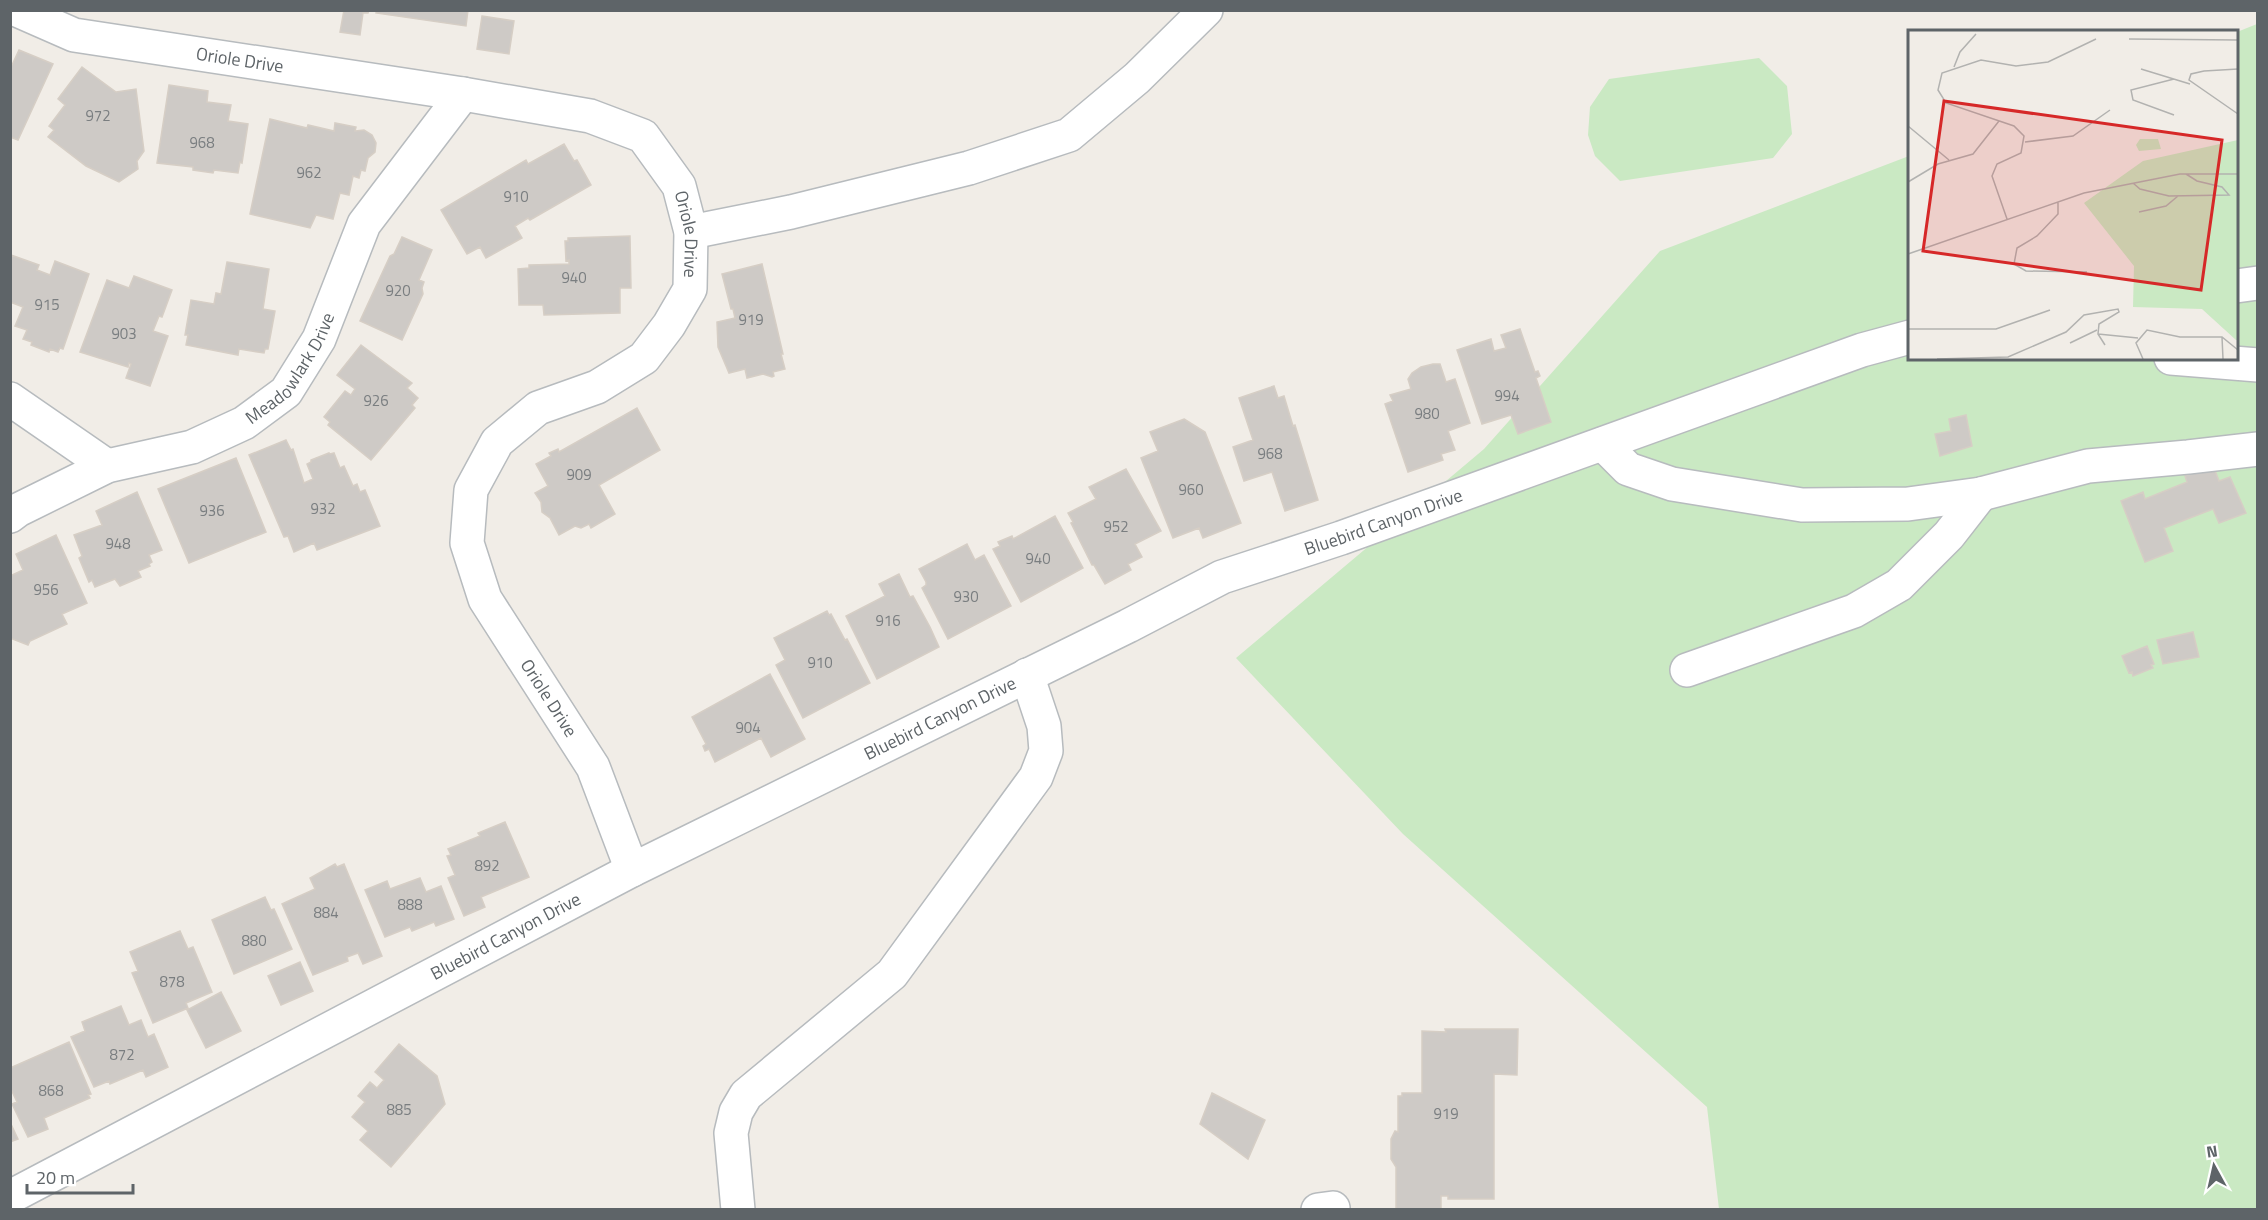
<svg xmlns="http://www.w3.org/2000/svg" width="2268" height="1220" viewBox="0 0 2268 1220" font-family="'Titillium Web',sans-serif">
<style>
.green{fill:#cae9c3}
.building{fill:#cecac6;stroke:#d6cec5;stroke-width:1.5}
.lines{fill:none;stroke-linecap:round;stroke-linejoin:round}
.minor-casing{stroke:#b7bbbe;stroke-width:36}
.minor{stroke:#fff;stroke-width:33}
.labels{text-anchor:middle;stroke-width:4.5;stroke-linejoin:round;paint-order:stroke}
.number-label{font-size:15px;fill:#7a7e80}
.street-label{font-size:18px;fill:#5e6468;stroke:#fff}
.inset-road{fill:none;stroke:#b2b2b0;stroke-width:1.5}
.view{fill:#d62828;fill-opacity:0.15;stroke:#d62828;stroke-width:3}
.inset-edge{fill:none;stroke:#5e6468;stroke-width:3}
</style>
<rect width="100%" height="100%" fill="#f1ede7"/>
<path class="green" d="M2257,24V1209H1719L1707,1107L1403,834L1236,658L1484,449L1660,251L1909,156L1910,358H2236L2237,32Z
M1759,58L1787,86L1792,134L1773,158L1620,181L1595,156L1588,135L1590,107L1609,79Z"/>
<path class="building" d="M344,10H369L368,13H363L360,35L340,32Z
M377,10H468L466,26L376,13Z
M482,16L514,21L509,54L477,49Z
M19,50L53,64L18,140L10,137V64L12,65Z
M82,67L116,92L136,89L144,151L137,161L138,169L119,182L86,166L48,137L54,130L49,126L65,105L58,99Z
M169,85L208,91L207,102L231,105L228,121L248,124L242,163L240,162L238,173L214,170L213,173L193,170V167L157,163Z
M270,119L307,128L308,125L334,131L335,123L356,127L355,131L364,130L372,135L376,143L375,152L368,158L365,171L361,170L359,178L353,176L349,195L340,193L333,219L316,215L310,228L250,214Z
M564,144L574,161L577,160L591,185L530,220L528,218L515,226L522,238L486,258L480,247L467,254L441,210L526,160L528,164Z
M630,236L631,288H620V313L544,315L543,305H519L518,269L529,268V265L569,264V260L566,261L565,241H568V238Z
M402,237L432,250L419,280L424,282L422,288L423,294L402,340L360,321L390,256L394,254Z
M11,255L39,265L37,270L50,275L55,261L89,274L63,349L60,348L58,352L50,349L49,352L31,345L32,342L23,339L27,330L15,326L23,307L10,302Z
M227,262L269,269L263,309L275,311L268,349H265L264,353L239,349L238,355L186,345L188,335H185L191,300L214,304L216,293L221,294Z
M762,264L783,354H781L785,369L773,372L774,376L772,377L763,374L747,378L745,369L729,373L718,347L717,322L735,318L733,309H731L722,274Z
M134,276L172,290L162,317L159,316L153,331L168,336L150,386L126,378L131,364L129,363L128,367L80,352L107,280L129,288Z
M1520,329L1535,372L1538,371L1540,376L1536,378L1551,422L1518,434L1511,415L1482,424L1457,350L1491,339L1494,351L1506,348L1501,335Z
M361,345L412,383L407,388L418,398L412,405L415,408L371,460L328,425L330,422L324,417L345,391L351,395L355,389L337,375Z
M1433,364H1440L1446,382L1455,379L1470,423L1448,431L1455,450L1441,454L1443,460L1408,472L1385,404L1393,401L1390,395L1411,389L1408,379L1412,373L1421,367Z
M1274,386L1278,398L1284,396L1293,426L1295,425L1318,500L1285,511L1272,472L1244,481L1233,447L1253,440L1239,398Z
M637,408L660,450L599,485L615,514L591,528L589,524L581,528L575,526L559,535L550,518L542,512L541,502L535,493L548,486L536,464L551,456L549,453L558,449L559,452Z
M1966,415L1972,446L1940,456L1935,434L1951,431L1949,419Z
M1184,419L1205,432L1241,523L1203,538L1199,528L1173,538L1141,458L1158,451L1150,432Z
M286,440L291,450L293,449L304,483L313,479L307,464L311,462V460L329,453L330,454L334,453L340,468L344,466L353,486L357,484L360,492L365,490L380,526L317,550L314,543L294,552L288,536L284,537L249,455Z
M236,458L266,532L189,563L158,489Z
M2213,465L2219,481L2230,477L2246,513L2219,523L2213,509L2164,528L2173,551L2145,562L2121,501L2143,492L2145,499L2187,482L2185,476Z
M1126,469L1161,531L1135,544L1142,557L1128,564L1131,570L1105,584L1094,565H1092L1071,523L1073,522L1068,513L1096,499L1089,487Z
M137,492L162,550L149,555L152,562L149,564L150,566L138,571L141,577L120,586L115,579L95,587L92,580L89,582L79,558L82,556L74,535L102,525L96,511Z
M1055,516L1083,568L1021,602L993,549L1000,546L998,542L1012,536L1013,539Z
M56,535L87,603L62,614L67,624L30,641L28,645L10,638V576L23,570L16,554Z
M967,544L975,560L984,555L1011,606L948,639L922,588L926,585V582L919,569Z
M899,574L910,597L913,596L930,627L939,647L877,679L846,616L885,596L879,584Z
M827,611L829,615L831,614L845,640L847,639L870,683L803,718L776,665L785,660L774,638Z
M2193,632L2199,657L2163,664L2157,640Z
M2147,646L2154,664L2151,665L2153,668L2133,676L2132,672L2129,673L2122,656Z
M770,674L805,739L771,757L761,738L715,762L709,749L705,751L703,746L706,744L692,717Z
M505,822L529,877L481,897L485,907L464,916L448,878L455,875L447,856L451,855L448,849L480,836L478,833Z
M335,864L337,867L344,864L382,956L363,964L358,953L347,957L348,961L313,975L282,904L315,889L310,878Z
M420,878L426,892L441,886L454,919L436,926L434,922L412,931L410,927L385,937L365,890L387,881L390,889Z
M265,897L271,910L274,909L292,949L234,974L212,920Z
M180,931L188,949L193,947L212,992L186,1003L188,1008L153,1023L132,973L138,971L130,952Z
M300,962L313,991L281,1005L268,976Z
M221,992L241,1031L206,1048L187,1010Z
M121,1006L129,1025L141,1020L148,1037L154,1034L168,1067L146,1077L143,1070L110,1084L109,1081L94,1087L71,1037L85,1031L82,1022Z
M1445,1029H1518L1517,1075L1494,1074V1199H1448V1196H1441V1210H1396V1167L1391,1159V1139L1395,1131L1398,1132V1096H1402V1093H1422V1031L1446,1032Z
M69,1042L91,1094L88,1095L90,1098L44,1118L48,1129L28,1137L12,1104L17,1102L10,1087V1068Z
M399,1044L437,1076L445,1104L391,1167L360,1140L368,1131L352,1117L365,1102L358,1096L370,1082L377,1088L384,1080L375,1072Z
M1212,1093L1265,1120L1248,1159L1200,1124Z
M10,1122L18,1139L10,1142Z"/>
<g class="lines">
<defs>
<g id="minor">
<path id="s1" d="M17,10L74,35L463,94L590,116L643,136L679,186L691,232L690,289L669,325L644,358L597,387L538,408L497,442L471,490L467,543L485,599L593,767L632,870"/>
<path d="M691,232L791,212L969,168L1069,135L1137,78L1206,10"/>
<path d="M2236,286L2258,283"/>
<path d="M2171,358L2258,365"/>
<path d="M10,399L107,466"/>
<path d="M1603,444L1628,469L1672,484L1802,505L1908,504L1981,494L2088,466L2188,457L2258,449"/>
<path id="s2" d="M10,516L18,510L107,466L192,447L244,423L286,392L319,339L364,224L463,94"/>
<path d="M1687,670L1854,611L1899,585L1949,535L1981,494"/>
<path id="s3" d="M10,1197L632,870L1128,626L1222,577L1341,538L1862,350L1910,337"/>
<path d="M738,1210L731,1133L736,1112L746,1095L892,974L1036,777L1046,751L1044,726L1027,675"/>
<path d="M1318,1210L1333,1208"/>
</g>
</defs>
<use href="#minor" class="minor-casing"/>
<use href="#minor" class="minor"/>
</g>
<g class="labels">
<g class="number-label">
<text x="98" y="121">972</text>
<text x="202" y="148">968</text>
<text x="309" y="178">962</text>
<text x="516" y="202">910</text>
<text x="574" y="283">940</text>
<text x="398" y="296">920</text>
<text x="47" y="310">915</text>
<text x="751" y="325">919</text>
<text x="124" y="339">903</text>
<text x="1507" y="401">994</text>
<text x="376" y="406">926</text>
<text x="1427" y="419">980</text>
<text x="1270" y="459">968</text>
<text x="579" y="480">909</text>
<text x="1191" y="495">960</text>
<text x="323" y="514">932</text>
<text x="212" y="516">936</text>
<text x="1116" y="532">952</text>
<text x="118" y="549">948</text>
<text x="1038" y="564">940</text>
<text x="46" y="595">956</text>
<text x="966" y="602">930</text>
<text x="888" y="626">916</text>
<text x="820" y="668">910</text>
<text x="748" y="733">904</text>
<text x="487" y="871">892</text>
<text x="410" y="910">888</text>
<text x="326" y="918">884</text>
<text x="254" y="946">880</text>
<text x="172" y="987">878</text>
<text x="122" y="1060">872</text>
<text x="51" y="1096">868</text>
<text x="399" y="1115">885</text>
<text x="1446" y="1119">919</text>
</g>
<g class="street-label">
<text dy="6" stroke="none"><textPath href="#s1" startOffset="230">Oriole Drive</textPath></text>
<text dy="6" stroke="none"><textPath href="#s1" startOffset="752">Oriole Drive</textPath></text>
<text dy="6" stroke="none"><textPath href="#s2" startOffset="327">Meadowlark Drive</textPath></text>
<text dy="6" stroke="none"><textPath href="#s3" startOffset="1532">Bluebird Canyon Drive</textPath></text>
<text dy="6" stroke="none"><textPath href="#s1" startOffset="1346">Oriole Drive</textPath></text>
<text dy="6" stroke="none"><textPath href="#s3" startOffset="1046">Bluebird Canyon Drive</textPath></text>
<text dy="6" stroke="none"><textPath href="#s3" startOffset="560">Bluebird Canyon Drive</textPath></text>
</g>
</g>
<g transform="translate(1908 30)">
<rect width="330" height="330" fill="#f1ede7"/>
<path d="M232,109H250L253,119L231,121L228,115ZM330,110V310H328L294,279L225,277L226,236L176,173L235,131Z" fill="#cae9c3"/>
<path class="inset-road" d="M221,9L330,10M46,37L52,22L68,4M233,39L282,54M330,39L296,41L283,44L281,50L330,84M266,85L225,70L223,60L266,49M0,96L41,130M117,112L165,106L202,80M0,152L30,134L65,124L91,91M225,153L232,159L261,166L321,165L314,157L289,151L278,144M150,172V184L129,206L109,218L106,234L118,241L179,242M231,182L258,176L270,166M99,189L84,146L89,134L113,123L116,106L106,96L38,73L30,60L34,43L73,30L108,36L140,32L188,9M0,224L176,163L272,144H330M0,299H88L142,280M190,304L230,308M314,307L315,329M162,313L189,300M29,329L100,327L158,302L176,285L210,279L211,282L191,294L190,304L197,315M235,329L228,313L239,300L272,307H314L330,320"/>
<path class="view" d="M36,71L314,110L293,260L15,221Z"/>
<rect width="330" height="330" class="inset-edge"/>
</g>
<rect width="2268" height="1220" fill="none" stroke="#5e6468" stroke-width="24"/>
<g transform="translate(2214 1166) rotate(352)" stroke="#ffffff" stroke-width="4.5" paint-order="stroke">
<path d="M0-4.5L10 22L0 15L-10 22Z" fill="#5e6468"/>
<text y="-9" font-size="16" font-weight="bold" text-anchor="middle" fill="#5e6468">N</text>
</g>
<path d="M27 1184v9h106v-9" fill="none" stroke="#5e6468" stroke-width="3"/>
<text x="36" y="1184" font-size="18" fill="#5e6468" stroke="#ffffff" stroke-width="4.5" paint-order="stroke">20 m</text>
</svg>
